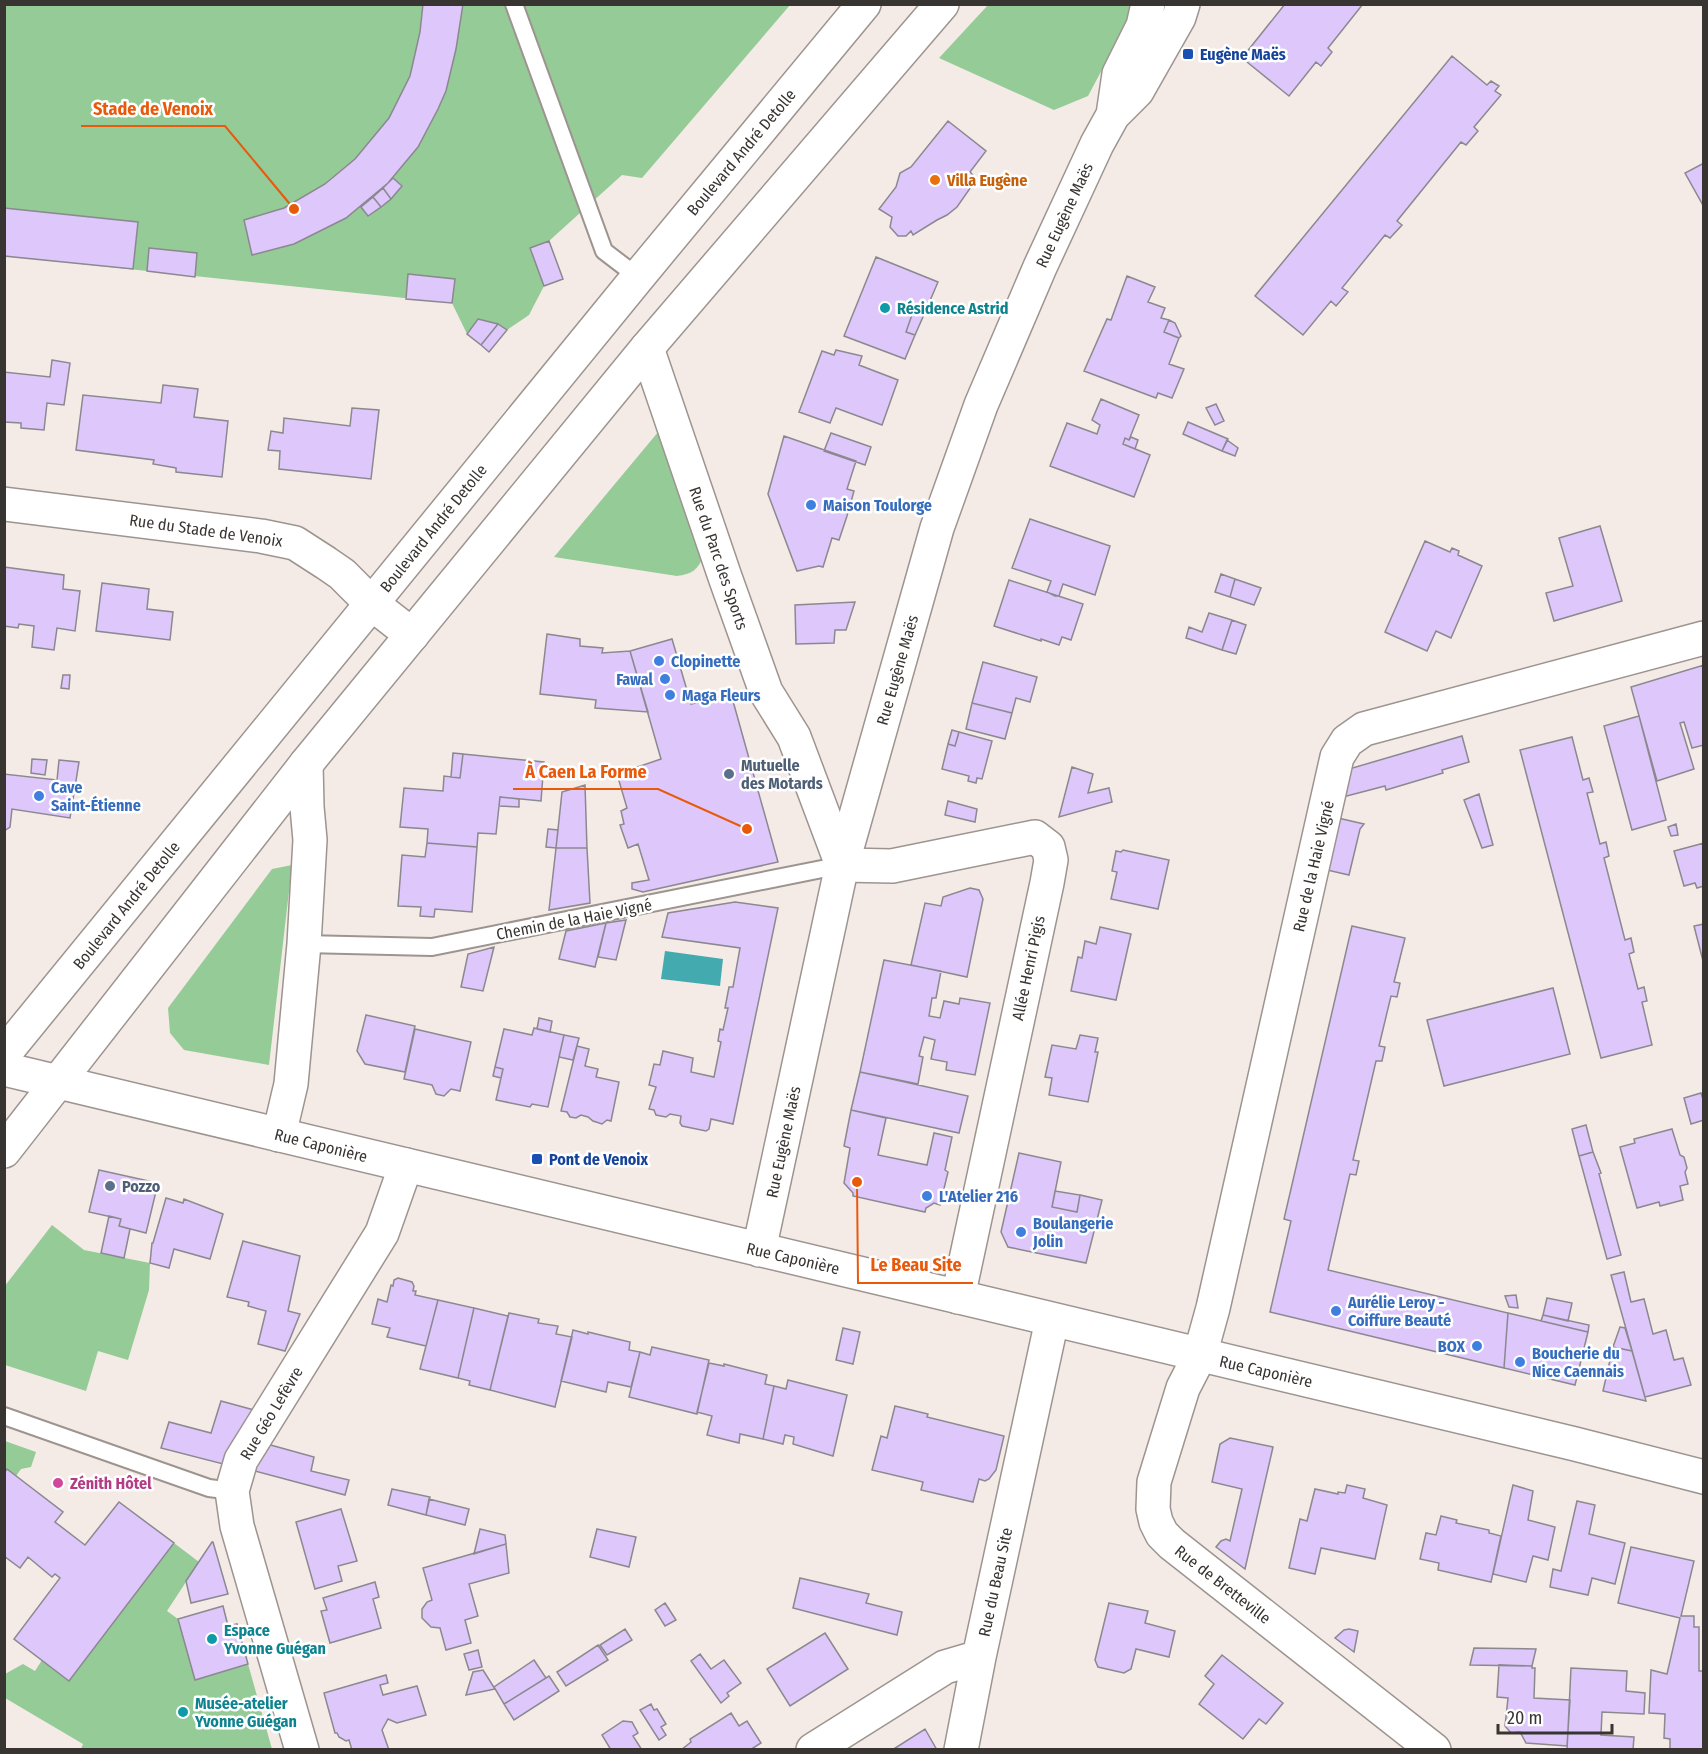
<svg xmlns="http://www.w3.org/2000/svg" width="1708" height="1754" viewBox="0 0 1708 1754" font-family="'Fira Sans Condensed',sans-serif">
<style>
.green{fill:#95cb96}
.water{fill:#43aab0}
.building{fill:#ddc7fb;stroke:#8b8890;stroke-width:1.5}
.lines{fill:none;stroke-linecap:round;stroke-linejoin:round}
.lane-casing{stroke:#9d9490;stroke-width:20}
.street-casing{stroke:#9d9490;stroke-width:36}
.secondary-casing{stroke:#9d9490;stroke-width:36}
.lane{stroke:#fff;stroke-width:16}
.street{stroke:#fff;stroke-width:33}
.secondary{stroke:#fff;stroke-width:33}
.transit-dot{fill:#1a4fb4;stroke:#fff;stroke-width:2}
.food-dot{fill:#e8710a;stroke:#fff;stroke-width:2}
.culture-dot{fill:#0f9aa8;stroke:#fff;stroke-width:2}
.shop-dot{fill:#3f7fe0;stroke:#fff;stroke-width:2}
.service-dot{fill:#5c6f8a;stroke:#fff;stroke-width:2}
.hotel-dot{fill:#d1479c;stroke:#fff;stroke-width:2}
.labels{text-anchor:middle;stroke-width:5;stroke-linejoin:round;paint-order:stroke}
.transit-label{font-size:16px;font-weight:bold;fill:#164399;stroke:#fff;text-anchor:start}
.street-label{font-size:16px;fill:#383432;stroke:#fff}
.food-label{font-size:16px;font-weight:bold;fill:#c56008;stroke:#fff;text-anchor:start}
.culture-label{font-size:16px;font-weight:bold;fill:#0d838f;stroke:#fff;text-anchor:start}
.shop-label{font-size:16px;font-weight:bold;fill:#366cbe;stroke:#fff;text-anchor:start}
.service-label{font-size:16px;font-weight:bold;fill:#4e5e75;stroke:#fff;text-anchor:start}
.hotel-label{font-size:16px;font-weight:bold;fill:#b23c85;stroke:#fff;text-anchor:start}
.leader{fill:none;stroke:#e8590c;stroke-width:2}
.callout-dot{fill:#e8590c;stroke:#fff;stroke-width:2}
.callout-label{font-size:18px;text-anchor:middle;font-weight:bold;fill:#e8590c;stroke:#fff;stroke-width:5;stroke-linejoin:round;paint-order:stroke}
</style>
<rect width="100%" height="100%" fill="#f5ebe6"/>
<path class="green" d="M4,5H790L642,178L622,175L549,241L563,279L544,286L529,315L507,330L489,352L467,334L452,303L5,256Z
M988,5H1132L1127,23L1088,96L1054,110L939,58Z
M659,431L704,555C698,570 692,574 677,576L554,557Z
M292,865L269,1065L184,1050L170,1033L168,1008L272,869Z
M52,1225L84,1250L150,1263L149,1290L128,1360L98,1351L86,1391L5,1365L4,1287Z
M5,1441L36,1452L31,1467L21,1469L16,1476L5,1473Z
M174,1543L199,1562L167,1611L178,1619L195,1679L248,1664L272,1749H81L83,1744L5,1698V1674L23,1664L35,1671L42,1660L69,1681Z"/>
<path class="water" d="M665,951L723,959L720,986L661,979Z"/>
<path class="building" d="M423,4H463L456,49L446,91L438,109L418,147L388,183L346,218L294,244L252,255L244,220L284,208L325,184L355,159L389,118L410,76L420,32Z
M1285,4H1363L1328,48L1332,52L1321,66L1316,62L1289,96L1242,58Z
M1452,56L1487,85L1491,81L1499,86L1495,91L1501,95L1474,127L1478,131L1466,145L1461,142L1397,221L1402,225L1390,238L1385,235L1342,288L1348,292L1336,306L1331,301L1303,335L1255,296Z
M948,121L986,151L970,172L973,175L971,187L957,207L947,215L937,220L913,235L911,231L906,236H898L890,227L892,217L879,209L896,187L900,173L911,167Z
M1704,163V207L1685,173Z
M393,178L402,186L391,199L383,188Z
M383,188L391,199L381,207L373,197Z
M373,197L381,207L368,216L361,207Z
M4,208L138,222L133,269L4,256Z
M549,241L563,279L544,286L530,248Z
M149,248L197,253L195,277L147,271Z
M876,257L938,282L926,310L915,306L906,332L915,335L905,359L844,336Z
M408,274L455,279L452,303L406,299Z
M1127,276L1155,287L1148,302L1165,308L1161,318L1169,320L1164,332L1179,338L1169,364L1184,369L1172,398L1158,393L1156,398L1084,371L1107,319L1111,320Z
M915,306L926,310L915,335L906,332Z
M478,319L498,324L481,345L467,334Z
M1169,320L1175,323L1181,336L1179,338L1164,332Z
M498,324L507,330L489,352L481,345Z
M836,350L862,356L859,365L898,380L882,425L836,408L830,423L799,412L822,351L834,355Z
M52,360L70,363L64,405L47,403L44,430L21,428V423L4,422V372L50,377Z
M163,385L198,389L194,417L228,421L222,477L176,472V468L153,464L154,460L76,450L83,395L161,403Z
M1101,399L1139,415L1129,440L1125,438L1123,444L1150,455L1134,497L1050,466L1067,423L1097,434L1100,425L1092,420Z
M1216,404L1224,421L1215,425L1206,408Z
M352,408L379,410L371,479L279,469L280,451L268,450L271,431L283,433L284,418L350,426Z
M1188,422L1228,439L1222,451L1183,434Z
M831,433L871,447L865,465L824,451Z
M784,436L856,461L847,489L854,491L847,516L839,540L832,538L823,567L819,566L797,571L768,494Z
M1131,437L1138,440L1135,449L1123,444L1125,438L1129,440Z
M1227,440L1238,448L1235,456L1222,451Z
M1030,519L1110,546L1095,595L1063,584L1059,596H1055L1047,592L1051,581L1012,568Z
M1600,526L1622,601L1554,621L1546,593L1573,586L1559,538Z
M1425,541L1450,552L1452,548L1459,551L1458,555L1482,566L1451,638L1436,631L1427,651L1385,632Z
M4,567L64,575L63,589L80,591L75,631L57,628L54,650L32,647L34,626L19,624L18,628L4,626Z
M1221,574L1235,579L1230,597L1215,592Z
M1235,579L1261,588L1254,605L1230,597Z
M1009,580L1083,604L1071,640L1062,637L1059,645L1041,639V641L994,626Z
M102,583L149,589L147,609L173,612L170,640L96,631Z
M855,602L846,630H835L834,643L796,644L795,605Z
M1209,613L1232,620L1222,650L1186,638L1189,627L1202,632Z
M1232,620L1246,625L1236,654L1222,650Z
M547,634L580,639V646L603,648L602,653L630,651L648,712L595,708L596,700L540,694Z
M672,639L691,704L731,694L778,862L643,892L632,889V883L649,880L638,844L628,848L620,825L624,824L621,811L627,808L617,774L661,759L630,651Z
M983,662L1037,677L1030,702L1016,698L1012,713L972,703Z
M1704,665V745L1692,748L1684,722L1680,723L1694,769L1657,781L1631,687Z
M63,675H70L69,689L61,688Z
M972,703L1012,713L1005,739L966,729Z
M1639,716L1666,820L1632,830L1604,726Z
M952,730L959,732L955,746L948,744Z
M959,732L992,741L982,779L977,778L976,783L968,781L969,776L942,769L948,744L955,746Z
M1462,736L1469,762L1442,770L1443,773L1386,790L1385,786L1343,797L1349,769Z
M1572,737L1583,780L1589,778L1593,792L1587,793L1600,844L1606,842L1609,856L1604,858L1625,940L1631,938L1634,952L1629,954L1638,989L1644,987L1647,1001L1642,1002L1652,1045L1601,1058L1520,750Z
M453,753L463,754L460,778L451,777Z
M463,754L544,762L541,801L500,797L496,834L478,833L477,847L427,843L428,829L400,827L404,788L443,791L444,776L460,778Z
M32,759L47,760L45,775L31,773Z
M59,760L79,762L70,818L12,809L10,827L4,831V774L57,780Z
M1072,767L1093,774L1088,793L1109,788L1112,802L1059,817Z
M585,785L587,848H556L562,792Z
M1479,794L1493,845L1482,848L1464,800Z
M500,797L519,799V807L499,806Z
M948,801L977,809L975,822L945,815Z
M1338,818L1364,824L1360,829L1349,875L1327,870Z
M1676,824L1678,835L1671,836L1668,827Z
M548,829L558,830L556,848L546,847Z
M427,843L477,847L472,912L435,909L434,917L420,916L421,907L398,906L402,855L425,857Z
M1704,843V886L1697,888L1695,883L1684,886L1674,851Z
M556,848H587L590,903L549,910Z
M1123,850L1169,860L1158,909L1111,899L1117,872L1112,871L1116,851L1121,852Z
M970,888L979,890L983,899L967,977L911,965L925,903L941,906L943,897Z
M735,902L778,908L733,1124L711,1119L709,1129L706,1131L682,1126L680,1123L681,1116L670,1114L666,1117L656,1115L654,1110L649,1109L656,1087L649,1085L654,1064L660,1065L663,1051L693,1058L691,1072L714,1077L721,1042L718,1041L720,1029L723,1030L728,1008H725L729,987H733L740,948L662,937L668,913Z
M626,920L616,960L598,957L606,923Z
M606,923L595,967L559,959L566,931Z
M1704,924V961H1703L1694,926Z
M1352,926L1405,938L1394,982L1400,983L1397,997L1391,996L1379,1046L1385,1047L1382,1061H1376L1353,1160L1359,1161L1356,1175L1350,1174L1328,1270L1508,1313L1504,1368L1270,1312L1291,1221L1284,1219Z
M1100,927L1131,934L1116,1000L1071,991L1078,957L1082,958L1085,941L1096,944Z
M494,947L483,991L461,987L468,954Z
M884,960L941,971L936,998H932L929,1016L940,1018L944,1001L959,1004L960,998L990,1003L975,1075L946,1070L947,1062L931,1059L935,1040L924,1037L919,1056L923,1057L918,1084L860,1072Z
M1553,988L1570,1054L1444,1086L1427,1020Z
M366,1015L415,1026L405,1072L365,1064L357,1051Z
M539,1018L552,1021L550,1032L537,1029Z
M534,1028L564,1035L548,1107L532,1104L530,1107L496,1100L503,1069L495,1067L504,1029L532,1035Z
M415,1029L471,1042L460,1091L451,1089L444,1096L436,1094L432,1085L404,1079Z
M564,1035L579,1038L573,1060L559,1057Z
M1080,1035L1098,1038L1095,1052H1098L1088,1102L1049,1095L1052,1078L1045,1077L1052,1045L1076,1049Z
M577,1046L589,1049L585,1066L598,1069L596,1077L619,1082L611,1121L607,1120L602,1124L593,1121L588,1117L581,1115L576,1118L570,1117L567,1112L561,1111Z
M495,1067L503,1069L501,1078L493,1076Z
M860,1072L968,1096L959,1133L851,1110Z
M1701,1093L1704,1102V1120L1691,1124L1684,1098Z
M851,1110L886,1118L878,1155L927,1165L934,1133L952,1137L945,1170L948,1172L940,1205L934,1203L926,1208L925,1212L853,1196V1193L844,1183L850,1148L844,1146Z
M1586,1125L1593,1152L1579,1156L1572,1129Z
M1672,1129L1680,1155L1684,1157L1687,1168L1685,1172L1688,1184L1680,1186L1683,1200L1660,1206L1659,1202L1637,1208L1620,1147L1635,1143L1634,1139Z
M1593,1152L1601,1173L1599,1174L1621,1255L1607,1259L1579,1156Z
M1019,1153L1061,1162L1052,1207L1077,1212L1080,1195L1102,1200L1086,1263L1008,1247L1001,1232Z
M99,1170L158,1183L146,1233L119,1226L121,1219L89,1212Z
M1055,1191L1080,1195L1077,1212L1052,1207Z
M166,1198L183,1203L184,1199L223,1214L210,1259L174,1249L169,1268L150,1263L152,1243H153Z
M109,1216L121,1219L119,1226L130,1229L124,1258L101,1253Z
M243,1241L300,1256L288,1311L300,1314L285,1351L258,1344L266,1311L248,1306L249,1302L227,1297Z
M1624,1272L1631,1302L1644,1299L1653,1334L1666,1330L1674,1360L1683,1358L1691,1385L1645,1397L1611,1275Z
M398,1278L412,1282L414,1286L413,1291H416L415,1295L438,1300L426,1346L387,1337L390,1328L372,1324L378,1299L387,1302L391,1285L393,1286L394,1280Z
M1516,1295L1518,1308L1509,1307L1505,1296Z
M1547,1298L1572,1303L1568,1321L1543,1315Z
M438,1300L474,1308L458,1378L420,1369Z
M474,1308L508,1316L490,1390L469,1385L470,1381L458,1378Z
M509,1313L539,1319L538,1323L558,1326L556,1334L572,1337L555,1407L490,1390Z
M1508,1313L1588,1332L1575,1385L1504,1368Z
M1543,1315L1589,1325L1588,1332L1541,1321Z
M1620,1327L1625,1328L1632,1351L1613,1347Z
M843,1328L860,1332L853,1364L836,1360Z
M573,1330L588,1334V1332L630,1342L629,1350L640,1352L631,1387L608,1382L606,1392L561,1381Z
M652,1347L709,1360L697,1414L629,1397L640,1352L650,1355Z
M1613,1347L1632,1351L1646,1401L1603,1391Z
M709,1363L724,1366V1364L767,1375L765,1384L774,1386L763,1439L740,1434L739,1443L707,1435L712,1416L697,1412Z
M788,1380L847,1395L833,1456L793,1444L794,1437L785,1435L783,1444L763,1439L774,1386L786,1389Z
M221,1401L254,1410L223,1464L161,1448L169,1422L211,1433Z
M895,1406L928,1414L927,1417L1004,1436L996,1470L989,1479L985,1481L979,1479L973,1502L921,1490L923,1482L872,1470L881,1436L887,1438Z
M1230,1438L1273,1447L1245,1569L1216,1547L1221,1541L1226,1539L1230,1541L1242,1489L1212,1482L1220,1444Z
M267,1444L314,1457L311,1471L349,1480L345,1495L251,1470Z
M7,1469L63,1512L55,1522L85,1545L119,1502L174,1543L69,1681L14,1639L60,1578L55,1574L52,1577L28,1557L20,1568L4,1556V1473Z
M1347,1485L1365,1489L1363,1498L1387,1505L1375,1559L1321,1548L1315,1574L1289,1568L1300,1519L1307,1521L1315,1489L1338,1494V1492L1345,1493Z
M1513,1485L1533,1491L1528,1520L1555,1527L1548,1560L1533,1556L1526,1582L1493,1574Z
M392,1489L430,1497L426,1515L388,1505Z
M429,1499L469,1509L465,1525L426,1515Z
M1577,1501L1595,1505L1589,1534L1625,1543L1615,1584L1592,1578L1588,1595L1550,1587L1553,1569L1561,1571Z
M341,1509L357,1561L338,1566L342,1581L315,1589L296,1522Z
M1441,1516L1457,1520L1456,1523L1489,1530V1533L1501,1536L1491,1582L1438,1570L1439,1563L1420,1559L1426,1533L1436,1535Z
M480,1529L505,1535L506,1544L474,1554Z
M597,1529L636,1537L629,1567L590,1557Z
M212,1542H213L228,1594L191,1603L186,1581Z
M506,1544L509,1573L469,1584L478,1616L465,1620L471,1643L446,1650L440,1628L431,1627L422,1618V1609L427,1602L432,1600L423,1568Z
M1631,1547L1694,1561L1681,1616H1694V1627H1699V1671H1704V1750H1670V1739L1664,1738L1665,1714L1649,1713L1651,1670L1667,1674L1680,1618L1618,1603Z
M800,1578L869,1594L866,1603L902,1612L897,1635L793,1608Z
M375,1582L379,1597L373,1599L381,1628L330,1643L321,1611L327,1610L323,1598Z
M665,1603L676,1620L665,1626L655,1610Z
M1109,1603L1148,1611L1145,1623L1175,1631L1169,1657L1136,1649L1131,1669L1124,1673L1098,1667L1095,1660Z
M223,1606L228,1626L237,1624L248,1664L195,1680L178,1619Z
M625,1629L632,1640L607,1655L600,1645Z
M1349,1629L1358,1631L1354,1652L1335,1638L1344,1630Z
M825,1633L848,1669L790,1706L767,1669Z
M598,1645L608,1660L566,1686L557,1672Z
M1474,1648L1536,1649L1532,1666L1470,1665Z
M478,1650L482,1667L469,1670L464,1654Z
M700,1654L711,1669L724,1660L741,1683L727,1693L729,1696L721,1703L691,1661Z
M1222,1655L1283,1703L1266,1724L1259,1719L1243,1739L1199,1704L1214,1684L1205,1676Z
M534,1660L546,1678L504,1704L494,1687Z
M1499,1665L1532,1666V1668H1535L1534,1698L1570,1700L1567,1746L1526,1743L1520,1732L1511,1733L1505,1726L1508,1698L1497,1697Z
M1571,1668L1627,1671L1626,1691L1645,1693L1644,1714L1602,1712L1601,1735L1634,1737L1633,1750H1567Z
M483,1670L495,1689L466,1695L473,1672Z
M386,1675L388,1683L380,1685L383,1695L417,1686L426,1715L397,1723L388,1719L382,1730L389,1750H352L349,1740L346,1741L339,1737L337,1733H335L324,1693Z
M549,1676L559,1691L514,1720L504,1704Z
M651,1704L654,1710L657,1709L666,1724L661,1727L666,1735L659,1740L640,1710Z
M731,1713L739,1726L747,1721L761,1743L750,1750H681L691,1742L690,1739Z
M623,1721L632,1722L638,1733L633,1736L642,1750H611L602,1735Z
M925,1729L937,1750H892Z"/>
<g class="lines">
<defs>
<path id="lane" d="M514,4L604,251L638,277
M304,944L432,947L842,865
M4,1416L209,1488L232,1491"/>
<path id="street" d="M647,348L725,577L766,692L794,737L842,865L892,866L1035,837L1048,847L1051,860L1047,883L958,1297
M4,504L261,536L295,543L326,563L342,574L371,603L412,635
M279,1135L291,1084L304,944L310,840L307,807L306,764
M302,1750L237,1526L232,1491L241,1460L382,1233L406,1165
M813,1750L945,1667L979,1657
M961,1750L979,1657L1052,1320"/>
<path id="secondary" d="M1113,115L1119,74L1143,26L1148,4
M4,1054L638,277L864,4
M4,1069L1575,1444L1704,1477
M4,1151L306,764L647,348L942,4
M759,1250L842,865L937,528L981,405L1040,267L1097,144L1113,115L1137,91L1179,17L1183,4
M1434,1750L1172,1544L1162,1534L1156,1522L1153,1509L1154,1482L1183,1388L1200,1355L1213,1308L1337,757L1347,741L1364,729L1704,638"/>
</defs>
<use href="#lane" class="lane-casing"/>
<use href="#street" class="street-casing"/>
<use href="#secondary" class="secondary-casing"/>
<use href="#lane" class="lane"/>
<use href="#street" class="street"/>
<use href="#secondary" class="secondary"/>
</g>
<g class="transit-dot">
<rect x="1182" y="48" width="12" height="12" rx="3"/>
<rect x="531" y="1153" width="12" height="12" rx="3"/>
</g>
<circle class="food-dot" cx="935" cy="180" r="6"/>
<g class="culture-dot">
<circle cx="885" cy="308" r="6"/>
<circle cx="212" cy="1639" r="6"/>
<circle cx="183" cy="1712" r="6"/>
</g>
<g class="shop-dot">
<circle cx="811" cy="505" r="6"/>
<circle cx="659" cy="661" r="6"/>
<circle cx="665" cy="679" r="6"/>
<circle cx="670" cy="695" r="6"/>
<circle cx="39" cy="796" r="6"/>
<circle cx="927" cy="1196" r="6"/>
<circle cx="1021" cy="1232" r="6"/>
<circle cx="1336" cy="1311" r="6"/>
<circle cx="1477" cy="1346" r="6"/>
<circle cx="1520" cy="1362" r="6"/>
</g>
<g class="service-dot">
<circle cx="729" cy="774" r="6"/>
<circle cx="110" cy="1186" r="6"/>
</g>
<circle class="hotel-dot" cx="58" cy="1483" r="6"/>
<g class="labels">
<g class="transit-label">
<text x="1200" y="60">Eugène Maës</text>
<text x="549" y="1165">Pont de Venoix</text>
</g>
<g class="street-label">
<text transform="translate(741 152) rotate(-50)" y="6">Boulevard André Detolle</text>
<text transform="translate(1064 215) rotate(-65)" y="6">Rue Eugène Maës</text>
<text transform="translate(433 528) rotate(-51)" y="6">Boulevard André Detolle</text>
<text transform="translate(206 530) rotate(8)" y="6">Rue du Stade de Venoix</text>
<text transform="translate(719 558) rotate(71)" y="6">Rue du Parc des Sports</text>
<text transform="translate(897 670) rotate(-74)" y="6">Rue Eugène Maës</text>
<text transform="translate(1313 866) rotate(-77)" y="6">Rue de la Haie Vigné</text>
<text transform="translate(126 905) rotate(-51)" y="6">Boulevard André Detolle</text>
<text transform="translate(574 919) rotate(-11)" y="6">Chemin de la Haie Vigné</text>
<text transform="translate(1028 968) rotate(-78)" y="6">Allée Henri Pigis</text>
<text transform="translate(783 1142) rotate(-78)" y="6">Rue Eugène Maës</text>
<text transform="translate(321 1145) rotate(14)" y="6">Rue Caponière</text>
<text transform="translate(793 1258) rotate(13)" y="6">Rue Caponière</text>
<text transform="translate(1266 1371) rotate(13)" y="6">Rue Caponière</text>
<text transform="translate(271 1413) rotate(-59)" y="6">Rue Géo Lefèvre</text>
<text transform="translate(995 1582) rotate(-78)" y="6">Rue du Beau Site</text>
<text transform="translate(1223 1584) rotate(38)" y="6">Rue de Bretteville</text>
</g>
<g class="food-label">
<text x="947" y="186">Villa Eugène</text>
</g>
<g class="culture-label">
<text x="897" y="314">Résidence Astrid</text>
<text x="224" y="1636">Espace<tspan x="224" dy="18">Yvonne Guégan</tspan></text>
<text x="195" y="1709">Musée-atelier<tspan x="195" dy="18">Yvonne Guégan</tspan></text>
</g>
<g class="shop-label">
<text x="823" y="511">Maison Toulorge</text>
<text x="671" y="667">Clopinette</text>
<text x="653" y="685" text-anchor="end">Fawal</text>
<text x="682" y="701">Maga Fleurs</text>
<text x="51" y="793">Cave<tspan x="51" dy="18">Saint-Étienne</tspan></text>
<text x="939" y="1202">L'Atelier 216</text>
<text x="1033" y="1229">Boulangerie<tspan x="1033" dy="18">Jolin</tspan></text>
<text x="1348" y="1308">Aurélie Leroy -<tspan x="1348" dy="18">Coiffure Beauté</tspan></text>
<text x="1465" y="1352" text-anchor="end">BOX</text>
<text x="1532" y="1359">Boucherie du<tspan x="1532" dy="18">Nice Caennais</tspan></text>
</g>
<g class="service-label">
<text x="741" y="771">Mutuelle<tspan x="741" dy="18">des Motards</tspan></text>
<text x="122" y="1192">Pozzo</text>
</g>
<g class="hotel-label">
<text x="70" y="1489">Zénith Hôtel</text>
</g>
</g>
<path class="leader" d="M294 209L225 126H81M747 829L658 789H513M857 1182L858 1283H973"/>
<g class="callout-dot">
<circle cx="294" cy="209" r="6"/>
<circle cx="747" cy="829" r="6"/>
<circle cx="857" cy="1182" r="6"/>
</g>
<g class="callout-label">
<text x="153" y="115">Stade de Venoix</text>
<text x="586" y="778">À Caen La Forme</text>
<text x="916" y="1271">Le Beau Site</text>
</g>
<rect width="1708" height="1754" fill="none" stroke="#383432" stroke-width="12"/>
<path d="M1498 1724v9h114v-9" fill="none" stroke="#383432" stroke-width="3"/>
<text x="1507" y="1724" font-size="18" fill="#383432" stroke="#ffffff" stroke-width="4.5" paint-order="stroke">20 m</text>
</svg>
